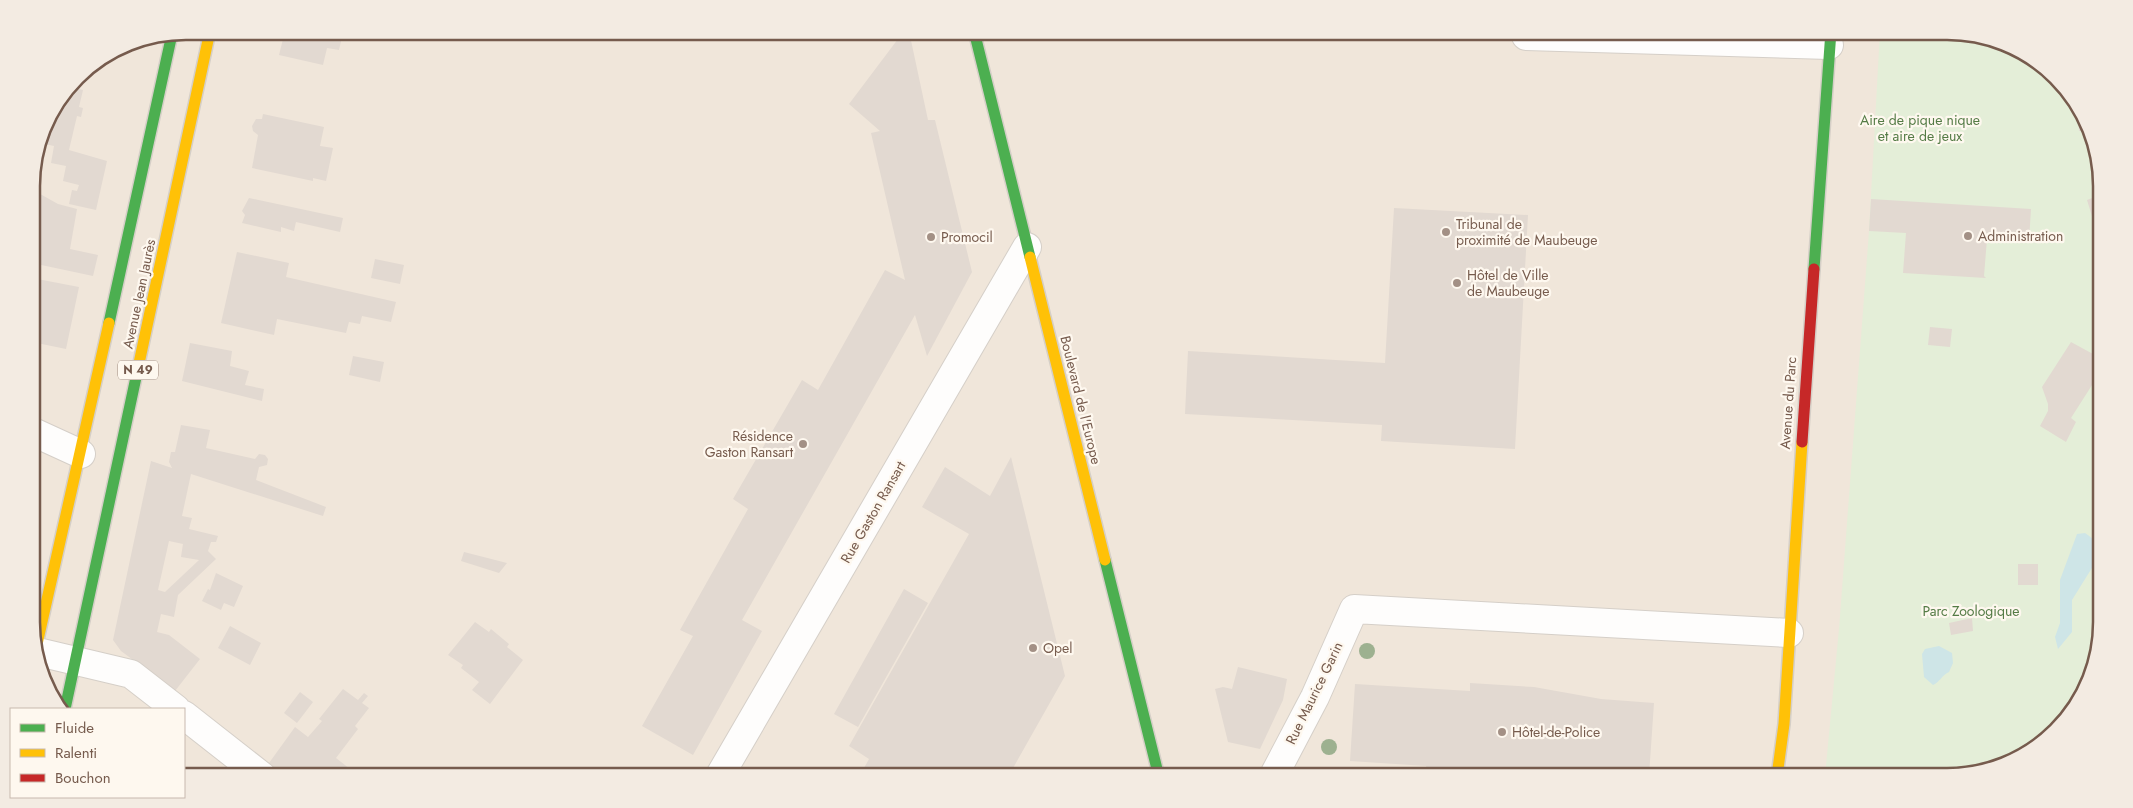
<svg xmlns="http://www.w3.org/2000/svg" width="2133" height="808" viewBox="0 0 2133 808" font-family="Jost,sans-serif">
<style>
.residential{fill:#f0e6da}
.green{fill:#e4eed8}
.water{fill:#cee5e7}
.building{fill:#e2d9d1;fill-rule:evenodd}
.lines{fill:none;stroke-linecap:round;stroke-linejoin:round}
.street-casing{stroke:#d5cfc8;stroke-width:30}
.fast-casing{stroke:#d5cfc7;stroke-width:14}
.slow-casing{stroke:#d5cfc7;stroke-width:14}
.jam-casing{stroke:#d5cfc7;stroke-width:14}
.street{stroke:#fefdfc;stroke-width:28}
.fast{stroke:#4caf50;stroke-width:11}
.slow{stroke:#ffc107;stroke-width:11}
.jam{stroke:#c62828;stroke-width:11}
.tree{fill:#9db190}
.poi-dot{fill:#a39085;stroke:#fef8ef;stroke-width:2}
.labels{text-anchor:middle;stroke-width:4.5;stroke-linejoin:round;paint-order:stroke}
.shield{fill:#fef8ef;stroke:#9f8a7e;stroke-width:1}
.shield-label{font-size:12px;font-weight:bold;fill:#765b4d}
.park-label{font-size:14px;fill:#547b45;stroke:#fef8ef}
.poi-label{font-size:14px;fill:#765b4d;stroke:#fef8ef;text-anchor:start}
.street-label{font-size:14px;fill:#765b4d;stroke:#fef8ef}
.rim{fill:none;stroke:#765b4d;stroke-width:2.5}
</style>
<rect width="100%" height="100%" fill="#f7f3ec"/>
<path class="residential" d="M186,31H1947L1997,39L2064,84L2086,118L2100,165L2102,622L2094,672L2070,716L2041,745L1997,768L1957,776H184V709H62L34,652L32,175L47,117L84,70L127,43Z"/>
<path class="green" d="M1880,31H1947L1997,39L2064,84L2086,118L2100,165L2102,622C2099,638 2098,656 2094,671C2091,680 2084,689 2080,698C2028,795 1917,776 1825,776L1839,629L1869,231Z"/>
<path class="water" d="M2085,533C2094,539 2099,544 2100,555L2072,600V632L2058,649L2055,637L2060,623V580L2077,534Z
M1939,646L1952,653L1953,663L1949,672C1941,676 1940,682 1933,685L1924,677L1922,654L1925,649Z"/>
<path class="building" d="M285,31H334L343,33L339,50L327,48L323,65L279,55Z
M904,31H909L928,120H935L972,272L927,356L915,315L742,620L762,631L693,755L642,726L693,636L680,630L748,509L733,499L802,380L818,390L885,270L905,280L871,133L880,131L849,104Z
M70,87L83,90L79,107L83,108L81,117L77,116L69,150L107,161L96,210L69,204L72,190L77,191L79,185L63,181L66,166L51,163L54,146L40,143L47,117Z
M2077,105L2086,118L2090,130L2079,131Z
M263,114L324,127L320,146L333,148L326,181L313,178V181L252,168L258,135L253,131L252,126L256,119H262Z
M33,190L58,204L77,209L70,249L98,255L93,276L32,263Z
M2100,195L2101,242H2100L2087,200Z
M249,198L343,218L340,232L296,222L294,231L281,227V232L242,223L245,215L242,211Z
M1871,199L2031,209L2029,241L1987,239L1984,276L1986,278L1903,273L1906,233L1869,231Z
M1394,208L1528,215L1515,449L1381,441L1382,425L1185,414L1188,351L1385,363Z
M237,252L289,263L286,277L396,302L391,322L362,316L360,324L349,322L346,333L277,319L274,335L221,323Z
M375,259L404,265L400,284L371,278Z
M32,278L79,287L66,349L32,342Z
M1930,327L1952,329L1950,347L1928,345Z
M2071,342L2093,354L2101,360V371L2071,418L2076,422L2066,442L2040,426L2048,411V404L2042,387Z
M190,343L232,351L230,366L249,371L245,385L264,389L262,401L182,381Z
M353,356L384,362L380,382L349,375Z
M2101,414V462L2092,428Z
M181,425L210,430L206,448L255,459L259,454L265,455L268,459L267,465L259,467L256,480L326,507L323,516L191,474L182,516L192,518L189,529L218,536L216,542H211L208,551L216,559L178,595L174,617L161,614L157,632L169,635L200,659L175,691L121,651L113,640L151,461L172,468L169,462L171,452H175ZM169,541L183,544L181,557L199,560L165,592L158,590Z
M1011,457L1065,676L1008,777H859L869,759L849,746L969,534L922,507L945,467L990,496Z
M33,458L38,460L34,481H33Z
M33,482L38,483L34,502H33Z
M2101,504V534L2092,525Z
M464,552L507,563L499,573L461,561Z
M2018,564H2038V585H2018Z
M216,573L243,586L234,607L224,603L221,610L202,601L208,589L210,590Z
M904,589L928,603L858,727L834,714Z
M1972,618L1973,631L1951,635L1949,623Z
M475,622L489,632L491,629L509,644L507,647L523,660L490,704L472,690L479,682L461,668L463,665L448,655Z
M230,626L261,643L250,665L218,648Z
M1238,667L1287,679L1283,700L1260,749L1228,742L1215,689L1223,687L1232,689Z
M1470,683L1534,687L1601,699L1654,703L1649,776L1429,777L1426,766L1350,761L1355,684L1470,691Z
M343,689L358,700L364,693L368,696L362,703L369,708L355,726L358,729L336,758L350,769L344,777H287L269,763L295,727L308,737L322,721L319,719Z
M300,692L313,702L297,723L284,713Z"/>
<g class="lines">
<defs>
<path id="street" d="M1526,36L1829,45
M33,432L81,454
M34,651L131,674L176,709
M184,715L263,777
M719,777L1027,247
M1273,777L1315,697L1354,609L1789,633"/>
<path id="fast" d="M974,31L1030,257
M1814,269L1831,31
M109,323L172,34
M1105,560L1159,777
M65,709L138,368"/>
<path id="slow" d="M1030,257L1105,560
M138,368L210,31
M35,653L109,323
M1777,776L1784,724L1802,442"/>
<path id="jam" d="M1802,442L1814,269"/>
</defs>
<use href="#street" class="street-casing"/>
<use href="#fast" class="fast-casing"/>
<use href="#slow" class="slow-casing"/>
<use href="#jam" class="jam-casing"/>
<use href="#street" class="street"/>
<use href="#fast" class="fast"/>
<use href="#slow" class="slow"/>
<use href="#jam" class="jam"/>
</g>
<g class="tree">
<circle cx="1367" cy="651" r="8"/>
<circle cx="1329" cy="747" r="8"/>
</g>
<g class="poi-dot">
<circle cx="1446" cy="232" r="5"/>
<circle cx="1968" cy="236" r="5"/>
<circle cx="931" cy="237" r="5"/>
<circle cx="1457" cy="283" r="5"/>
<circle cx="803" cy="444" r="5"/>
<circle cx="1033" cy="648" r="5"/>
<circle cx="1502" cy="732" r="5"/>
</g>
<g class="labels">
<rect class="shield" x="118" y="360.5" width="40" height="19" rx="4"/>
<g class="shield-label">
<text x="138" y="374">N 49</text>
</g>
<g class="park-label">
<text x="1920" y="125">Aire de pique nique<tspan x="1920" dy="16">et aire de jeux</tspan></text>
<text x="1971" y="616">Parc Zoologique</text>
</g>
<g class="poi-label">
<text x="1456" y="229">Tribunal de<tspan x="1456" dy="16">proximité de Maubeuge</tspan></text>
<text x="1978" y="241">Administration</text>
<text x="941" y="242">Promocil</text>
<text x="1467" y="280">Hôtel de Ville<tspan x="1467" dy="16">de Maubeuge</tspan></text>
<text x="793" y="441" text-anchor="end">Résidence<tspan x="793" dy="16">Gaston Ransart</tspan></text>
<text x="1043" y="653">Opel</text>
<text x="1512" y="737">Hôtel-de-Police</text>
</g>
<g class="street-label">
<text transform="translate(139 294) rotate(-78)" y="5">Avenue Jean Jaurès</text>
<text transform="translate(1081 400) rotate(76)" y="5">Boulevard de l'Europe</text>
<text transform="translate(1788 403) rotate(-86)" y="5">Avenue du Parc</text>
<text transform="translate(873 512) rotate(-60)" y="5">Rue Gaston Ransart</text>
<text transform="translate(1314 693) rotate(-64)" y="5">Rue Maurice Garin</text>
</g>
</g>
<path d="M0 0H2133V808H0ZM186 40H1947A146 146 0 0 1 2093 186V622A146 146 0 0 1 1947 768H186A146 146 0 0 1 40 622V186A146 146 0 0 1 186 40Z" fill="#f3ebe2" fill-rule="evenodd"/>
<path class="rim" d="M186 40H1947A146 146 0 0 1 2093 186V622A146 146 0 0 1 1947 768H186A146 146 0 0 1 40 622V186A146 146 0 0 1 186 40Z"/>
<rect x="10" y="708" width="175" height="90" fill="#fef8ef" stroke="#c8b9ae"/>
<rect x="20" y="724" width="25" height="8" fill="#4caf50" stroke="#c8b9ae"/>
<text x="55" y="733" font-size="15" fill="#765b4d">Fluide</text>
<rect x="20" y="749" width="25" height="8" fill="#ffc107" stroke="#c8b9ae"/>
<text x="55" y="758" font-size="15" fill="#765b4d">Ralenti</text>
<rect x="20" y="774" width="25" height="8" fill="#c62828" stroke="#c8b9ae"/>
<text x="55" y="783" font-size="15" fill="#765b4d">Bouchon</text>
</svg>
